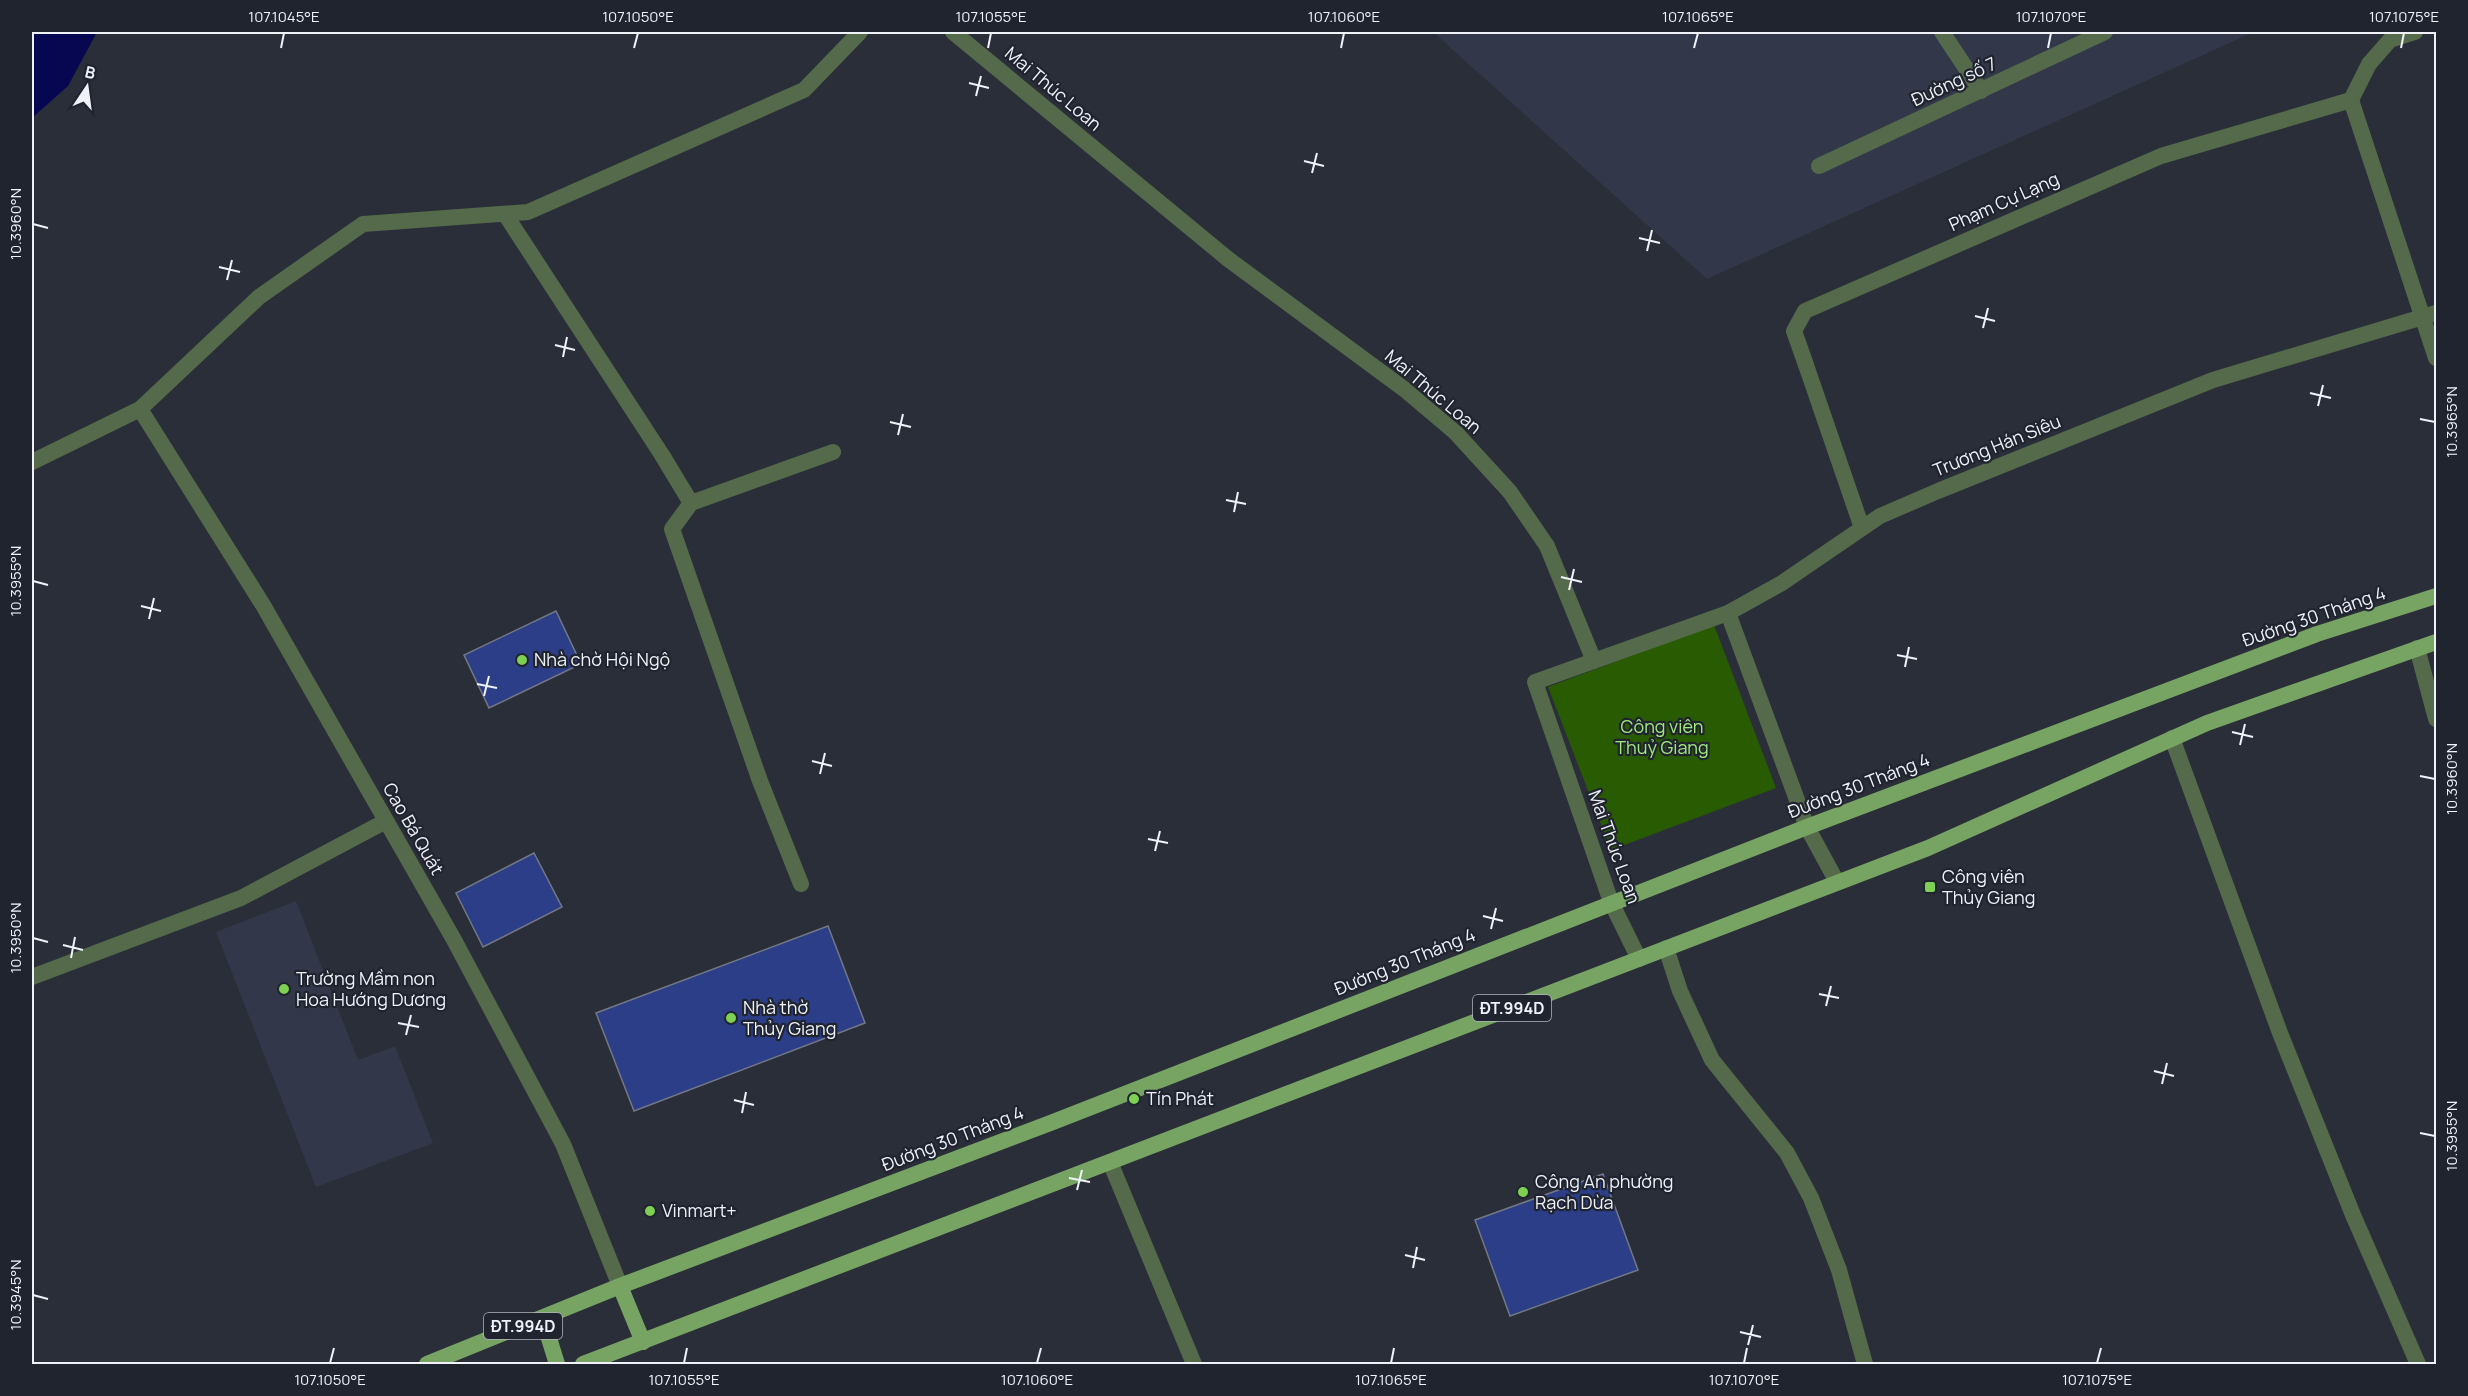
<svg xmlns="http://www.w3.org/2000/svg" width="2468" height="1396" viewBox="0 0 2468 1396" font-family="Manrope,sans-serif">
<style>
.built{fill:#323849}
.green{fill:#295b02}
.water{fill:#060750}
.building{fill:#2b3e87;stroke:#737885;stroke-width:1.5}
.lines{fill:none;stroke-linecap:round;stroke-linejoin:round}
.service{stroke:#546a4a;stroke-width:16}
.minor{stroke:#546a4a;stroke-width:16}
.primary{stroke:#77a462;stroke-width:16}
.ticks{fill:none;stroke:#eff2f9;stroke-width:2}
.poi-dot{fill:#7ed053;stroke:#20242f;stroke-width:2}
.labels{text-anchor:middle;stroke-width:4.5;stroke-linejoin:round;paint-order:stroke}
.shield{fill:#20242f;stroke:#b1b4bc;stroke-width:1.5}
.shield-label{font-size:16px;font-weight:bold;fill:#eff2f9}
.street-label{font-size:18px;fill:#eff2f9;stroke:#20242f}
.poi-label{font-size:18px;fill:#eff2f9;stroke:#20242f;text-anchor:start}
.park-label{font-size:18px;fill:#a1e87f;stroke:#20242f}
.neatline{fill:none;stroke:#eff2f9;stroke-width:2}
.ticks-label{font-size:15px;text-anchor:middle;fill:#eff2f9}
</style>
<rect width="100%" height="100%" fill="#2a2e39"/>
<path class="built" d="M1433,32H2254L1707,279Z
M296,901L358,1060L395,1046L433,1143L316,1187L216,932Z"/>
<path class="green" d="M1714,625L1776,788L1611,850L1548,687Z"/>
<path class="water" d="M32,32H97L68,86L32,118Z"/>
<path class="building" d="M556,611L581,664L489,708L464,655Z
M534,853L562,907L483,947L456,893Z
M828,926L865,1023L634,1111L596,1013Z
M1603,1174L1638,1270L1510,1316L1475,1220Z"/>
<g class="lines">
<path class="service" d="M1942,32L1981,91
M505,214L662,455L691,503
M1806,365L1794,331L1805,311L2161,156L2351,100L2436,358
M32,462L140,409L259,297L363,224L528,212L804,90L860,32
M2172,738L2280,1033L2353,1215L2418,1364
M801,884L760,781L672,529L691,503L833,452
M1666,948L1680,991L1712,1060L1787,1153L1811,1198L1839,1270L1865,1364
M32,977L241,898L386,821
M1110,1162L1194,1364"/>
<path class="minor" d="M953,32L1228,259L1404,389L1456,433L1510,492L1547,546L1594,661
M2351,100L2369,64L2390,40L2415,32
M1819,166L2105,32
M1806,365L1862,528
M140,409L263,605L453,938L563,1144L620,1286
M1728,613L1807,827L1837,882
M2417,648L2436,719
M1639,959L1611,902L1535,682L1728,613L1782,583L1880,516L1938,491L2213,380L2436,313"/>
<path class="primary" d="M620,1286L643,1342
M543,1319L557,1364
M427,1364L620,1286L1053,1122L1807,827L2317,634L2436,596
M583,1364L1928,848L2207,723L2436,642"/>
</g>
<path class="ticks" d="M281,48L284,33M634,48L638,33M988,48L991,33M1341,48L1344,33M1694,48L1698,33M2048,48L2051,33M2401,48L2404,33M969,83L989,88M976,96L981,76M1304,161L1324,166M1312,173L1317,153M33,224L48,228M1639,238L1660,243M1647,251L1652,230M219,267L240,272M227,280L232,260M1975,316L1995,321M1983,328L1988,308M555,345L575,350M563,357L567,337M2310,393L2331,398M2318,406L2323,385M2420,419L2435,422M890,422L911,427M898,435L903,414M1226,500L1246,504M1234,512L1238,492M1561,577L1582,582M33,581L48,585M1569,590L1574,569M141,606L161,611M149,619L154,598M1897,655L1917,659M1905,667L1909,647M477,684L497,688M484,696L489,676M2232,732L2253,737M2240,745L2245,724M812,761L832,766M820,774L825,753M2420,776L2435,779M1148,839L1168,843M1155,851L1160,831M1483,916L1503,921M1491,929L1496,908M33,938L48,942M63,945L83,950M71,958L75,937M1819,994L1839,998M1826,1006L1831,986M398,1023L419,1027M406,1035L411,1015M2154,1071L2174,1076M2162,1084L2167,1063M734,1100L754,1105M742,1113L746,1092M2420,1133L2435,1136M1069,1178L1090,1182M1077,1190L1082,1170M1405,1255L1425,1260M1413,1268L1417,1247M33,1295L48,1299M1740,1332L1761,1337M1748,1345L1753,1325M330,1363L334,1348M684,1363L687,1348M1037,1363L1041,1348M1391,1363L1394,1348M1744,1363L1747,1348M2097,1363L2101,1348"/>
<g class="poi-dot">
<circle cx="522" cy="660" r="6"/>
<rect x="1924" y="881" width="12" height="12" rx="3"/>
<circle cx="284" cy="989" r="6"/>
<circle cx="731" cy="1018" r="6"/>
<circle cx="1134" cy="1099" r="6"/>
<circle cx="1523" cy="1192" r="6"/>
<circle cx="650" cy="1211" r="6"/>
</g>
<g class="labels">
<g class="shield">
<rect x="1473" y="995" width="78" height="26" rx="4.5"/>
<rect x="484" y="1313" width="78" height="26" rx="4.5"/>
</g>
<g class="shield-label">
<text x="1512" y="1014">ĐT.994D</text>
<text x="523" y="1332">ĐT.994D</text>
</g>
<g class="street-label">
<text transform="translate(1954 82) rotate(-25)" y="6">Đường số 7</text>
<text transform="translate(1053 89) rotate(40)" y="6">Mai Thúc Loan</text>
<text transform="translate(2004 202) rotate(-24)" y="6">Phạm Cự Lạng</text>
<text transform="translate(1433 392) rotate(40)" y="6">Mai Thúc Loan</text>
<text transform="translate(1997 446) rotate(-22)" y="6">Trương Hán Siêu</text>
<text transform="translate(2314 617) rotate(-19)" y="6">Đường 30 Tháng 4</text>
<text transform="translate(1859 786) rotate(-21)" y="6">Đường 30 Tháng 4</text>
<text transform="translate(413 829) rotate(60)" y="6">Cao Bá Quát</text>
<text transform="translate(1614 847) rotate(70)" y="6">Mai Thúc Loan</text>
<text transform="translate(1405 962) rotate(-22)" y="6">Đường 30 Tháng 4</text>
<text transform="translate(953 1139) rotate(-21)" y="6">Đường 30 Tháng 4</text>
</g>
<g class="poi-label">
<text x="534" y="666">Nhà chờ Hội Ngộ</text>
<text x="1942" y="883">Công viên<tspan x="1942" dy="21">Thủy Giang</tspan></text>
<text x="296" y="985">Trường Mầm non<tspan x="296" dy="21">Hoa Hướng Dương</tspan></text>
<text x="743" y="1014">Nhà thờ<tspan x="743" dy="21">Thủy Giang</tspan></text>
<text x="1146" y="1105">Tín Phát</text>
<text x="1535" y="1188">Công An phường<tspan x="1535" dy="21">Rạch Dừa</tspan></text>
<text x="662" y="1217">Vinmart+</text>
</g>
<g class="park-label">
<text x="1662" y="733">Công viên<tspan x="1662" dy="21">Thuỷ Giang</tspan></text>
</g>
</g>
<rect width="2468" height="1396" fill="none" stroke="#20242f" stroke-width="66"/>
<g transform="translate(87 87) rotate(13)" stroke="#20242f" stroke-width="4.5" paint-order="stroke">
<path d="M0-4.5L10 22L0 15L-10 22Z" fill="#eff2f9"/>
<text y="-9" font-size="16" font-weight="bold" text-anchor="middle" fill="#eff2f9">B</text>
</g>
<rect x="33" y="33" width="2402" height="1330" class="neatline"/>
<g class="ticks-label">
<text x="284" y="22">107.1045°E</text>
<text x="638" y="22">107.1050°E</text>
<text x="991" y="22">107.1055°E</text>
<text x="1344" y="22">107.1060°E</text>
<text x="1698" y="22">107.1065°E</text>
<text x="2051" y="22">107.1070°E</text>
<text x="2404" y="22">107.1075°E</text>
<text transform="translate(16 224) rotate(-90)" y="5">10.3960°N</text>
<text transform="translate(2452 422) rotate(-90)" y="5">10.3965°N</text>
<text transform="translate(16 581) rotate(-90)" y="5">10.3955°N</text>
<text transform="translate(2452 779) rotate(-90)" y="5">10.3960°N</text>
<text transform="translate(16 938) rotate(-90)" y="5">10.3950°N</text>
<text transform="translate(2452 1136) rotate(-90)" y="5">10.3955°N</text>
<text transform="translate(16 1295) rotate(-90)" y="5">10.3945°N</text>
<text x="330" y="1385">107.1050°E</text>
<text x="684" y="1385">107.1055°E</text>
<text x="1037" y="1385">107.1060°E</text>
<text x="1391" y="1385">107.1065°E</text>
<text x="1744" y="1385">107.1070°E</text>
<text x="2097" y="1385">107.1075°E</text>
</g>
</svg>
